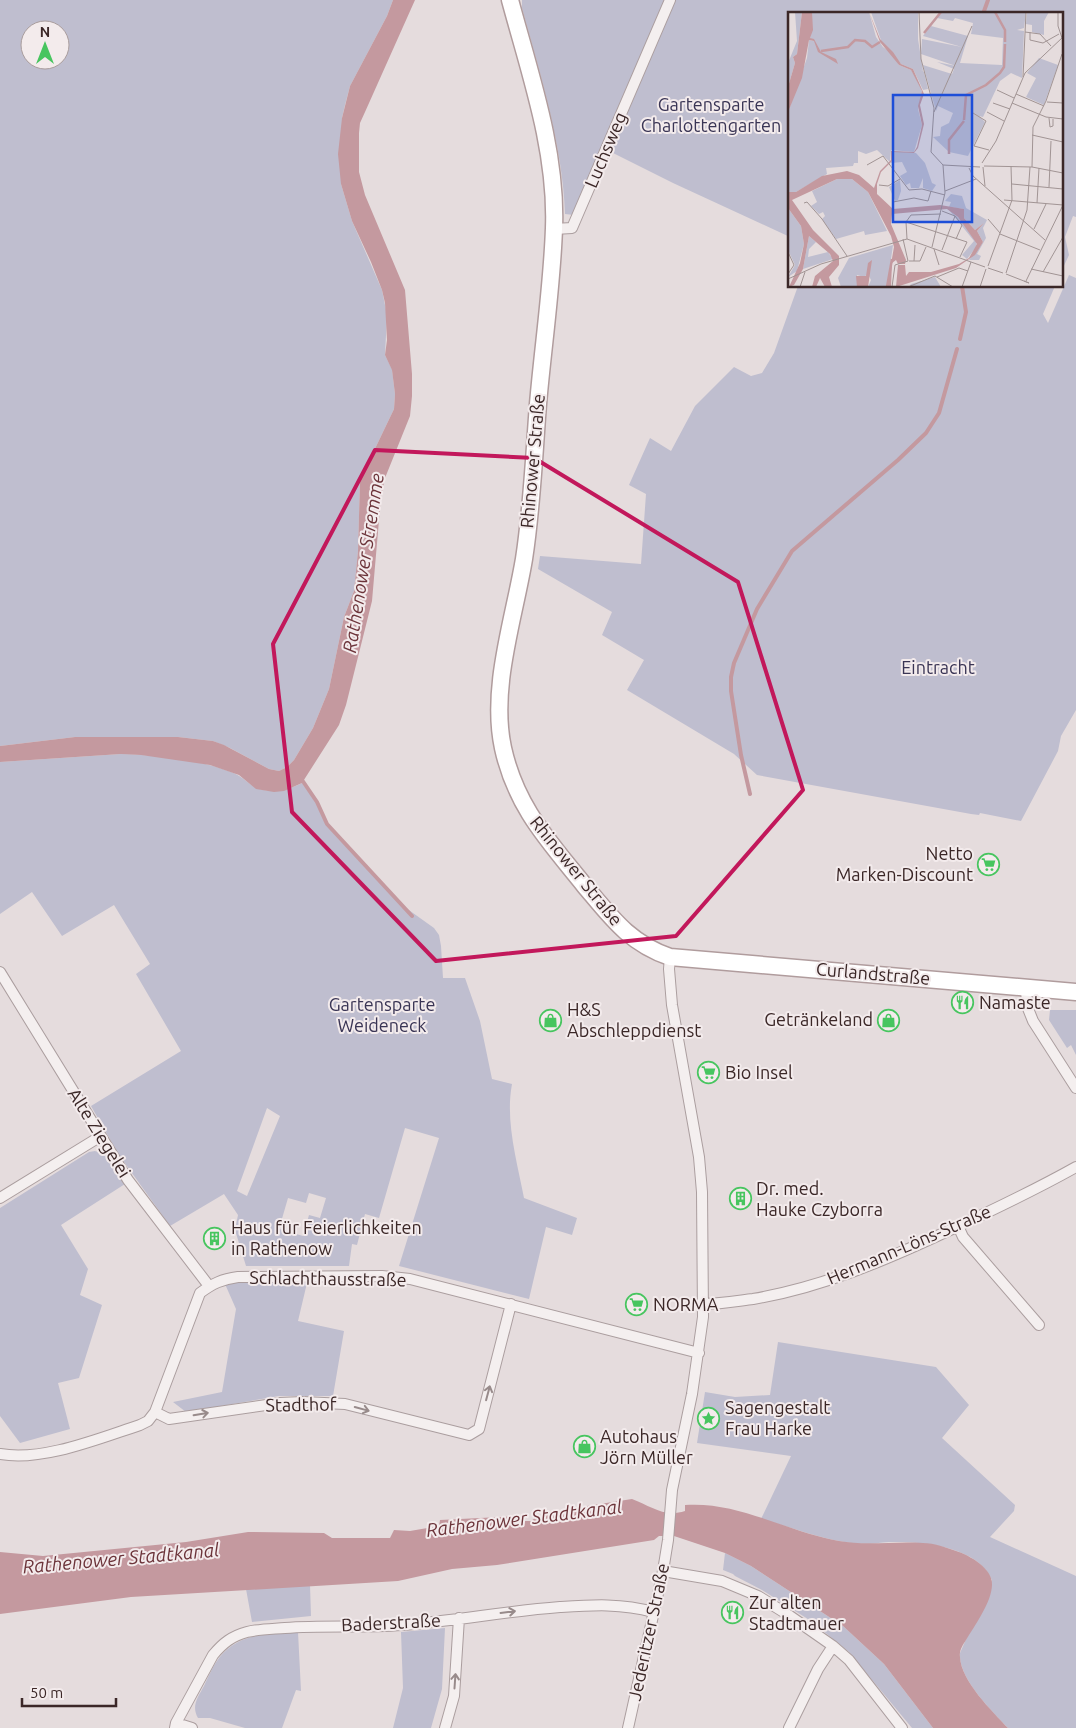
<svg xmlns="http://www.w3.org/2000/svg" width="1076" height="1728" viewBox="0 0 1076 1728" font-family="Ubuntu,sans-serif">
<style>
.green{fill:#bfbecf;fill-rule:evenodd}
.water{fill:#c4999f}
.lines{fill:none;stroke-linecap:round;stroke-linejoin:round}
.stream{stroke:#c4999f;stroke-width:4}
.street-casing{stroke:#ab9e9f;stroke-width:12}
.primary-casing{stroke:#b09c9d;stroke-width:19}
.street{stroke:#f4efef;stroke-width:10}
.primary{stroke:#fff;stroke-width:16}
.oneway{stroke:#988b8b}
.marked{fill:none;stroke:#c2185b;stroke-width:4;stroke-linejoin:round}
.labels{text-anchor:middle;stroke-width:4;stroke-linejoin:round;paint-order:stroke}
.park-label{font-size:18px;fill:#3a3555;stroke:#f3ebec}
.street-label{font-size:18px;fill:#3b2727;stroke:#f3ebec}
.poi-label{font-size:18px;fill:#3b2727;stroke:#f3ebec;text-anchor:start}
.water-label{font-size:19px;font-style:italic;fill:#6c343a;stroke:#f3ebec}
.inset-river{fill:none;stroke:#c4999f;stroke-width:2.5}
.inset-road{fill:none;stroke:#a19494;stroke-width:1}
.view{fill:#1d4ed8;fill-opacity:0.15;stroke:#1d4ed8;stroke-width:2.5}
.inset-edge{fill:none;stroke:#3b2727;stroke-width:2.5}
</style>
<rect width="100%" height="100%" fill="#e5dcdd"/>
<path class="green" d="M0,0H393L387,16L350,86L345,105L342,118L341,184L352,221L382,290L387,315L385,355L392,369L395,394L394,409L360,480L358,551L354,591L344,617L329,689L313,728L294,760L287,767L279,771L269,769L230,748L213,741L178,737H75L0,746ZM30,30H60V60H30Z
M522,0H667L574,215L565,214C563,147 540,73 522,8Z
M675,0H1076V217L1073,216L1065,237L1069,255L1062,270V14H790V237L673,183L611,152Z
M1069,275L1076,278V710L1061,736L1058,751L1021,821L980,813L979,815L971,814L757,775L734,754L627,690L644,660L602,635L612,612L538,569L540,556L641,564L646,494L629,485L650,438L671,451L695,406L734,367L751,376L762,373L774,353L798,286H1055L1043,314L1048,323Z
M121,754C157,755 197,759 231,772C244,776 250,788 264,790C277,793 290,789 302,783L317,803L327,823L406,908L434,928L439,935L441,946L443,978H465L480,1021L492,1079L512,1084C505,1121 517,1161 524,1198L577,1218L572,1235L546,1227L529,1299L399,1266L439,1138L405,1128L379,1218L365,1214L357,1245L352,1244L349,1266H246L235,1230L238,1215L224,1194L170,1226L119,1155L91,1106L181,1051L136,974L150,964L114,905L62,936L32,892L0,914V762ZM267,1108L280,1116L247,1196L237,1191ZM309,1193L326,1198L320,1218L309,1215L303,1236L279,1229L288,1198L306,1203Z
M1050,1010H1076V1055L1071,1045L1067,1048L1049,1020Z
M95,1151C111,1156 117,1170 125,1184L61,1225L88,1269L80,1295L102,1305L79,1378L58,1383L70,1429L20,1443L0,1416V1208L89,1152Z
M239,1282L307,1283L298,1321L344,1331L333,1396H279L186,1412L173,1402L222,1392L236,1309L225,1284Z
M778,1342L936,1367L969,1405L942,1438L1015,1505L1014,1511L990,1537L1076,1576V1728H1008C991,1710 958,1678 960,1653L992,1580C978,1546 921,1541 889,1542C877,1543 863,1545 851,1543C820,1539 791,1527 761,1519L791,1456L697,1443L705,1392L735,1397L770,1395Z
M725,1553L751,1566L843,1626L884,1664L933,1728H912L849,1652L811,1621L762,1590L735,1576L733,1574L723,1570Z
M310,1585L311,1616L252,1622L246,1589Z
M445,1628L442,1689L431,1728H393L403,1688L401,1632Z
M298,1632L301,1691L296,1690L282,1728H245L210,1718H198C191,1706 198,1697 204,1686C208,1677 213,1666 219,1658C240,1632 267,1635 298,1632Z"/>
<path class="water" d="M393,0H415L365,112L360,123L359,133V172L365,195L405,290L412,374V396L410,416L385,478L381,497L372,601L346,705L339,725L302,783L284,791L274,792L256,789L239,775L210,765L141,755L121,754L0,762V746L75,737H178L213,741L224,745L269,769L279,771L287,767L294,760L313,728L329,689L344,617L354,591L358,551L360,480L394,409L395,394L392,370L385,355L387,340L385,303L382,290L371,262L352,221L341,184L338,154L342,118L350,86L387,16Z
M632,1499C651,1506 664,1518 685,1511V1505C739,1501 787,1532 839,1541C866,1546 895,1541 923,1543C934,1543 948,1548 959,1552C970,1556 987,1566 991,1578C997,1595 975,1625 966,1640C963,1645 959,1650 960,1657C961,1681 992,1711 1008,1728H933L884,1664L843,1626L751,1566L725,1553L674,1536H659L654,1540L497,1565L452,1569L398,1581L131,1597L0,1614V1552L43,1556L186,1542L248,1532L324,1533L332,1538H390L394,1530L410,1531L439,1526L440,1520L521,1516L522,1521H531L535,1518L587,1506Z"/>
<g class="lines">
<path class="stream" d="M983,14L988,0
M960,339L966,312L962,286
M300,777L317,802L327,824L412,916
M750,794L741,755L731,691V677L734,663L757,609L792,551L898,460L926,433L939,413L957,349"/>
<defs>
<path id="street" d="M554,229L572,228L670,0
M0,972L128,1180L209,1286
M1026,988L1027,1006L1033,1021L1076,1088
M0,1198L101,1136
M958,1226L963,1237L1039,1325
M704,1304C720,1304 737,1301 753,1299C823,1287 886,1260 950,1230C993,1210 1035,1190 1076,1167
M155,1412L169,1419L280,1403L303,1402L345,1404L469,1435L479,1429L511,1304
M0,1454C42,1462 100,1438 140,1425L148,1421L155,1412L200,1293C212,1284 222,1279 238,1277L382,1276L410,1279L699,1353
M663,1571L722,1581L758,1596L790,1616L833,1646L849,1660L902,1728
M176,1723L192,1728
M175,1728L176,1723L213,1655C223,1643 232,1636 247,1632C259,1629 272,1629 285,1628C324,1625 363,1628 402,1625C455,1621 507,1611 560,1607C592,1605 622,1603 653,1612
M445,1728L454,1696L459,1618
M628,1728L663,1571L668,1540L672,1490L692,1394L703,1317L702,1192L699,1157L672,1005L669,969L670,957
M789,1728L818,1669L833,1646"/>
<path id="primary" d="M510,0C530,74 557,151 554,228C552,287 543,346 538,404C534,456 532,508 524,559C514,619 490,688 503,748C516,807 548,840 584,885C611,917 629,943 670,957L1076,992"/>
</defs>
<use href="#street" class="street-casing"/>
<use href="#primary" class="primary-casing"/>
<use href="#street" class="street"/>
<use href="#primary" class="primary"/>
</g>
<defs><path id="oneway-shaft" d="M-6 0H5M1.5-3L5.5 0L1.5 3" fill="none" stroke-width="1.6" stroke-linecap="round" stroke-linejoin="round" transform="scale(1.25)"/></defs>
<g class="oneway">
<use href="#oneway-shaft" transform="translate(488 1393) rotate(-75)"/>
<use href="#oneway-shaft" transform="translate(362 1409) rotate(15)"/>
<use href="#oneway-shaft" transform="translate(201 1414) rotate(-9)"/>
<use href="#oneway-shaft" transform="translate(508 1612) rotate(-7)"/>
<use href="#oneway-shaft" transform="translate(455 1681) rotate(-86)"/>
</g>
<path class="marked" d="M375,450L534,458L738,582L803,790L676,936L436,961L292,812L273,644Z"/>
<defs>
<symbol id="supermarket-ring" viewBox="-11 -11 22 22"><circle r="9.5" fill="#f3ebec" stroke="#47c55f" stroke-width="1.5"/><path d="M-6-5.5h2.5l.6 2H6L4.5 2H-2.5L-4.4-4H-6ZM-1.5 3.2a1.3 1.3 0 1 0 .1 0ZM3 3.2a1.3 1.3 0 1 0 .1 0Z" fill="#47c55f"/></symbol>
<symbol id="restaurant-ring" viewBox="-11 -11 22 22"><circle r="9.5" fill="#f3ebec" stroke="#47c55f" stroke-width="1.5"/><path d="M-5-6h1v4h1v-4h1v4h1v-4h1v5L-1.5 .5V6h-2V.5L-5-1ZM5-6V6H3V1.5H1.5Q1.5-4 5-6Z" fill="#47c55f"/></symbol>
<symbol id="shop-ring" viewBox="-11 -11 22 22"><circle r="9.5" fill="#f3ebec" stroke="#47c55f" stroke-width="1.5"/><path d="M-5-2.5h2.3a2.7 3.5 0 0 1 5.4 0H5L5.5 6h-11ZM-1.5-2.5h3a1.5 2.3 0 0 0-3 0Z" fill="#47c55f"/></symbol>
<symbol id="building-ring" viewBox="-11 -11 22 22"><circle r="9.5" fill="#f3ebec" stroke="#47c55f" stroke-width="1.5"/><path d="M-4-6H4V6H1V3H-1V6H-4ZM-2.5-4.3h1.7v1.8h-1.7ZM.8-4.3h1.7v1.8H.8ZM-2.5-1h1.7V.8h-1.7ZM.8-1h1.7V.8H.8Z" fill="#47c55f"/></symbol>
<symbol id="sight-ring" viewBox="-11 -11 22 22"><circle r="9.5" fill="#f3ebec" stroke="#47c55f" stroke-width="1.5"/><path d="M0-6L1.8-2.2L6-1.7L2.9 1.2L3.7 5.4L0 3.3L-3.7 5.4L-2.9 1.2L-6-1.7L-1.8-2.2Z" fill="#47c55f"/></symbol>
</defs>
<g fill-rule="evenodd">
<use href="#supermarket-ring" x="976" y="852" width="25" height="25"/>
<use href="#restaurant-ring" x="950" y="990" width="25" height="25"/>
<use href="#shop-ring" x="538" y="1008" width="25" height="25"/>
<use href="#shop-ring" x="876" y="1008" width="25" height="25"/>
<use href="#supermarket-ring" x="696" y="1060" width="25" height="25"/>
<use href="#building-ring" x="728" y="1186" width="25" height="25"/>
<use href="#building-ring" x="202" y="1226" width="25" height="25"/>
<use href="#supermarket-ring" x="624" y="1292" width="25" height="25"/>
<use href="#sight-ring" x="696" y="1406" width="25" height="25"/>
<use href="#shop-ring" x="572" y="1434" width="25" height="25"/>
<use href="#restaurant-ring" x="720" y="1600" width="25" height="25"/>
</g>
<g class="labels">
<g class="park-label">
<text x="711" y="111">Gartensparte<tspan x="711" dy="21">Charlottengarten</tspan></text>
<text x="938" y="674">Eintracht</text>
<text x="382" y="1011">Gartensparte<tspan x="382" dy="21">Weideneck</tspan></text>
</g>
<g class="street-label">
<text transform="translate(606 150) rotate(-67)" y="6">Luchsweg</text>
<text transform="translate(533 461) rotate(-85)" y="6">Rhinower Straße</text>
<text transform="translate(576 871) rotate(51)" y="6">Rhinower Straße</text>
<text transform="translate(873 974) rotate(5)" y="6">Curlandstraße</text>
<text transform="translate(99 1133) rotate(58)" y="6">Alte Ziegelei</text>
<text transform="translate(909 1245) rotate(-23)" y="6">Hermann-Löns-Straße</text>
<text transform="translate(328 1279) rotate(1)" y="6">Schlachthausstraße</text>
<text transform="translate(301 1405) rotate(-1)" y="6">Stadthof</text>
<text transform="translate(391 1623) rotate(-3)" y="6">Baderstraße</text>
<text transform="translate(649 1632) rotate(-78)" y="6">Jederitzer Straße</text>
</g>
<g class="poi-label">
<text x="973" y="860" text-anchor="end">Netto<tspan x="973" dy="21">Marken-Discount</tspan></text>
<text x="979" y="1009">Namaste</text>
<text x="567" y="1016">H&amp;S<tspan x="567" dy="21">Abschleppdienst</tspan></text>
<text x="873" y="1026" text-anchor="end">Getränkeland</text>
<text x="725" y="1079">Bio Insel</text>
<text x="756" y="1195">Dr. med.<tspan x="756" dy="21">Hauke Czyborra</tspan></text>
<text x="231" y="1234">Haus für Feierlichkeiten<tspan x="231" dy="21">in Rathenow</tspan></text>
<text x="653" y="1311">NORMA</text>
<text x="725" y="1414">Sagengestalt<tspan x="725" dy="21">Frau Harke</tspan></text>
<text x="600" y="1443">Autohaus<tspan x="600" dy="21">Jörn Müller</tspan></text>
<text x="749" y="1609">Zur alten<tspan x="749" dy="21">Stadtmauer</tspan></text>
</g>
<g class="water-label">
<text transform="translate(363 563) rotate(-81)" y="7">Rathenower Stremme</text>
<text transform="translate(524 1518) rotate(-7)" y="7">Rathenower Stadtkanal</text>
<text transform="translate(121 1558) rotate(-5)" y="7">Rathenower Stadtkanal</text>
</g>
</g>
<g transform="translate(788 12)">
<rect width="275" height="275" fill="#e5dcdd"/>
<path d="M7,0H14L9,42L5,45L7,51L0,75V51L9,29ZM24,0H81L88,25L95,35L105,42L111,53L123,58L129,67L134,79L130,97L134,113L126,140L103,138L102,150L89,138L78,142L70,139V151H66L65,154L38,156L39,162L8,180H0V100L19,46L21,28L26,29L22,26ZM83,0H130V27L135,59L131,56L136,60L140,77L135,78L125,57L113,52L94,31ZM153,0H238L236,16L229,18L236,19L234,66L223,61L212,69L195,105L191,104L197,110L180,144L161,140L145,125L152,124L153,115L161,111L165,101L150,94L148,99L135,53L164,62L166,57L149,50L168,54L133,42L134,27L174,35L135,24ZM149,6L165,9L167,6L185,11L183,22L215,26L214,53L172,51L180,24L143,14ZM239,0H261L256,9V23L244,20V13L238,12ZM251,46L270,53L256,93L238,85L248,66L239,61ZM104,139L128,141L137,151L144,171L148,173L144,179L135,176V166L131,176H123L122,171L118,173L112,164L119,160L114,150L103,151ZM49,167H64L80,180L99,219L77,223L76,219L48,227L34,207L37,204L35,200L31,202L23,194L29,190L24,179ZM112,168L113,179L110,188L107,189L101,175ZM163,182L174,184L178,196L199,208L195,216L198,226L189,242L193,244L191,248H181L195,230L189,219L196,211L187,218L176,206V197L161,195L163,190L157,189ZM0,196L13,214L16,232L9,259L0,265L7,253L0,238ZM161,198L170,205L188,228L189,234L179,247L174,243L186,229ZM21,224L28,230L21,237L20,245L40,240L45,247L15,257ZM105,233L99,275H80L83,268L80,262L76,265L69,263V275H53L50,266L61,246ZM147,265L153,275H121L123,272Z" fill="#bfbecf" fill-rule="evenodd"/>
<path d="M14,0H24L25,18L22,26L26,27L33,40L48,47L50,52L30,40L26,29L21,28L14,66L0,100V75L7,51L5,45L9,42ZM81,0L92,27L105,40L113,52L125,57L136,82L132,93L136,112L130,136L126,141L104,140L105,148L93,160L89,172V182L105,197L152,193L176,197V206L187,218L196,211L189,219L195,230L187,243L168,256L108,275L110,253H117L118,264L121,260H143L171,252L181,246L189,232L170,205L159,197L104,202L103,212L118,248L117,252H110L108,248L104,251L103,275H99L106,235L103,224L80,180L64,167H49L4,188L25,218L51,244V253L41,265L44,275H37L32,266L28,275H24L27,264L45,249L42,242L21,224L15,257L6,273L1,275L12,251L16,232L13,214L0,196V180H8L34,164L59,159L71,163L86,176L92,159L103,148V139L126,140L129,135L134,113L130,94L134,79L123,58L111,53L92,30ZM84,248L80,275H69L68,264H78L80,251Z" fill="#c4999f"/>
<path class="inset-river" d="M207,0L217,18V30M136,21L153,0M33,39L60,35L67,28L77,29L84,35L92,30M176,108L178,83L198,73L212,61L216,55L217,32M161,142V128L176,109M99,275L104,247"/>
<path class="inset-road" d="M131,0L133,47L146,96L143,140L155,153L192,155M270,0V14L274,26M237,20L252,22L263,34M242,20V28L255,31L271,22M235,65L238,0M209,78L226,86M228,82L256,94M259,90L275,91M205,91L222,97M224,91L258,105L275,107M146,100L184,14M199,100L216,109M185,101L198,109L186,134L201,138M261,106L262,115L265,114V107M244,123L275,130M194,151L208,129L237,61L275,25M79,153L95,144L121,178M196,154L244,155L275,161M195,155L197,174M244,155L245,115L258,89L274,42M181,156L185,164L257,228M224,172L275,177M91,173L100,174L112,167M261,175L263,129M121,178L134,177L157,183M157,179L188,167M216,188L275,193M105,190L126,186L140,189L143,179M16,191L19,190L34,207L59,244M249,191L251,156M154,199L167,204L174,213L168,227M200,207L212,221M118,210L179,230L172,245M118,210L123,203L153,202M118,210L119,227M246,217L258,192M212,222L252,238M144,235L157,181L155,153M146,237L151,253M154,238L167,204M0,240L6,253L0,262M121,249H132L138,235M126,249L127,233M200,254L224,188L223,154M200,256L215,261M243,257L275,264M255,260L275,225M218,261L239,198L242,155M218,262L241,271L236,269M149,265L171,256L180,259M0,267L33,252L119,227L197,255M238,269L275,193M12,275L17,260M104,275L107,253L120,249L115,227M120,275L147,264L165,275M174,275L183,250M192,275L198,257"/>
<path class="view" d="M105,83H184V210H105Z"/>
<rect width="275" height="275" class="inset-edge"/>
</g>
<g transform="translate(45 45)"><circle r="24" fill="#f3ebec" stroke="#a99d9d"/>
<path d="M0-4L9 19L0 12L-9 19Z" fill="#47c55f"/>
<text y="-8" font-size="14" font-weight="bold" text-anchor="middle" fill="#3b2727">N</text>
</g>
<path d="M22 1698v8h94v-8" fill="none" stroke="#3b2727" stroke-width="2.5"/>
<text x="30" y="1698" font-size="15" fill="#3b2727" stroke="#f3ebec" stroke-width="4" paint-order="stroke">50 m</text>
</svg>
